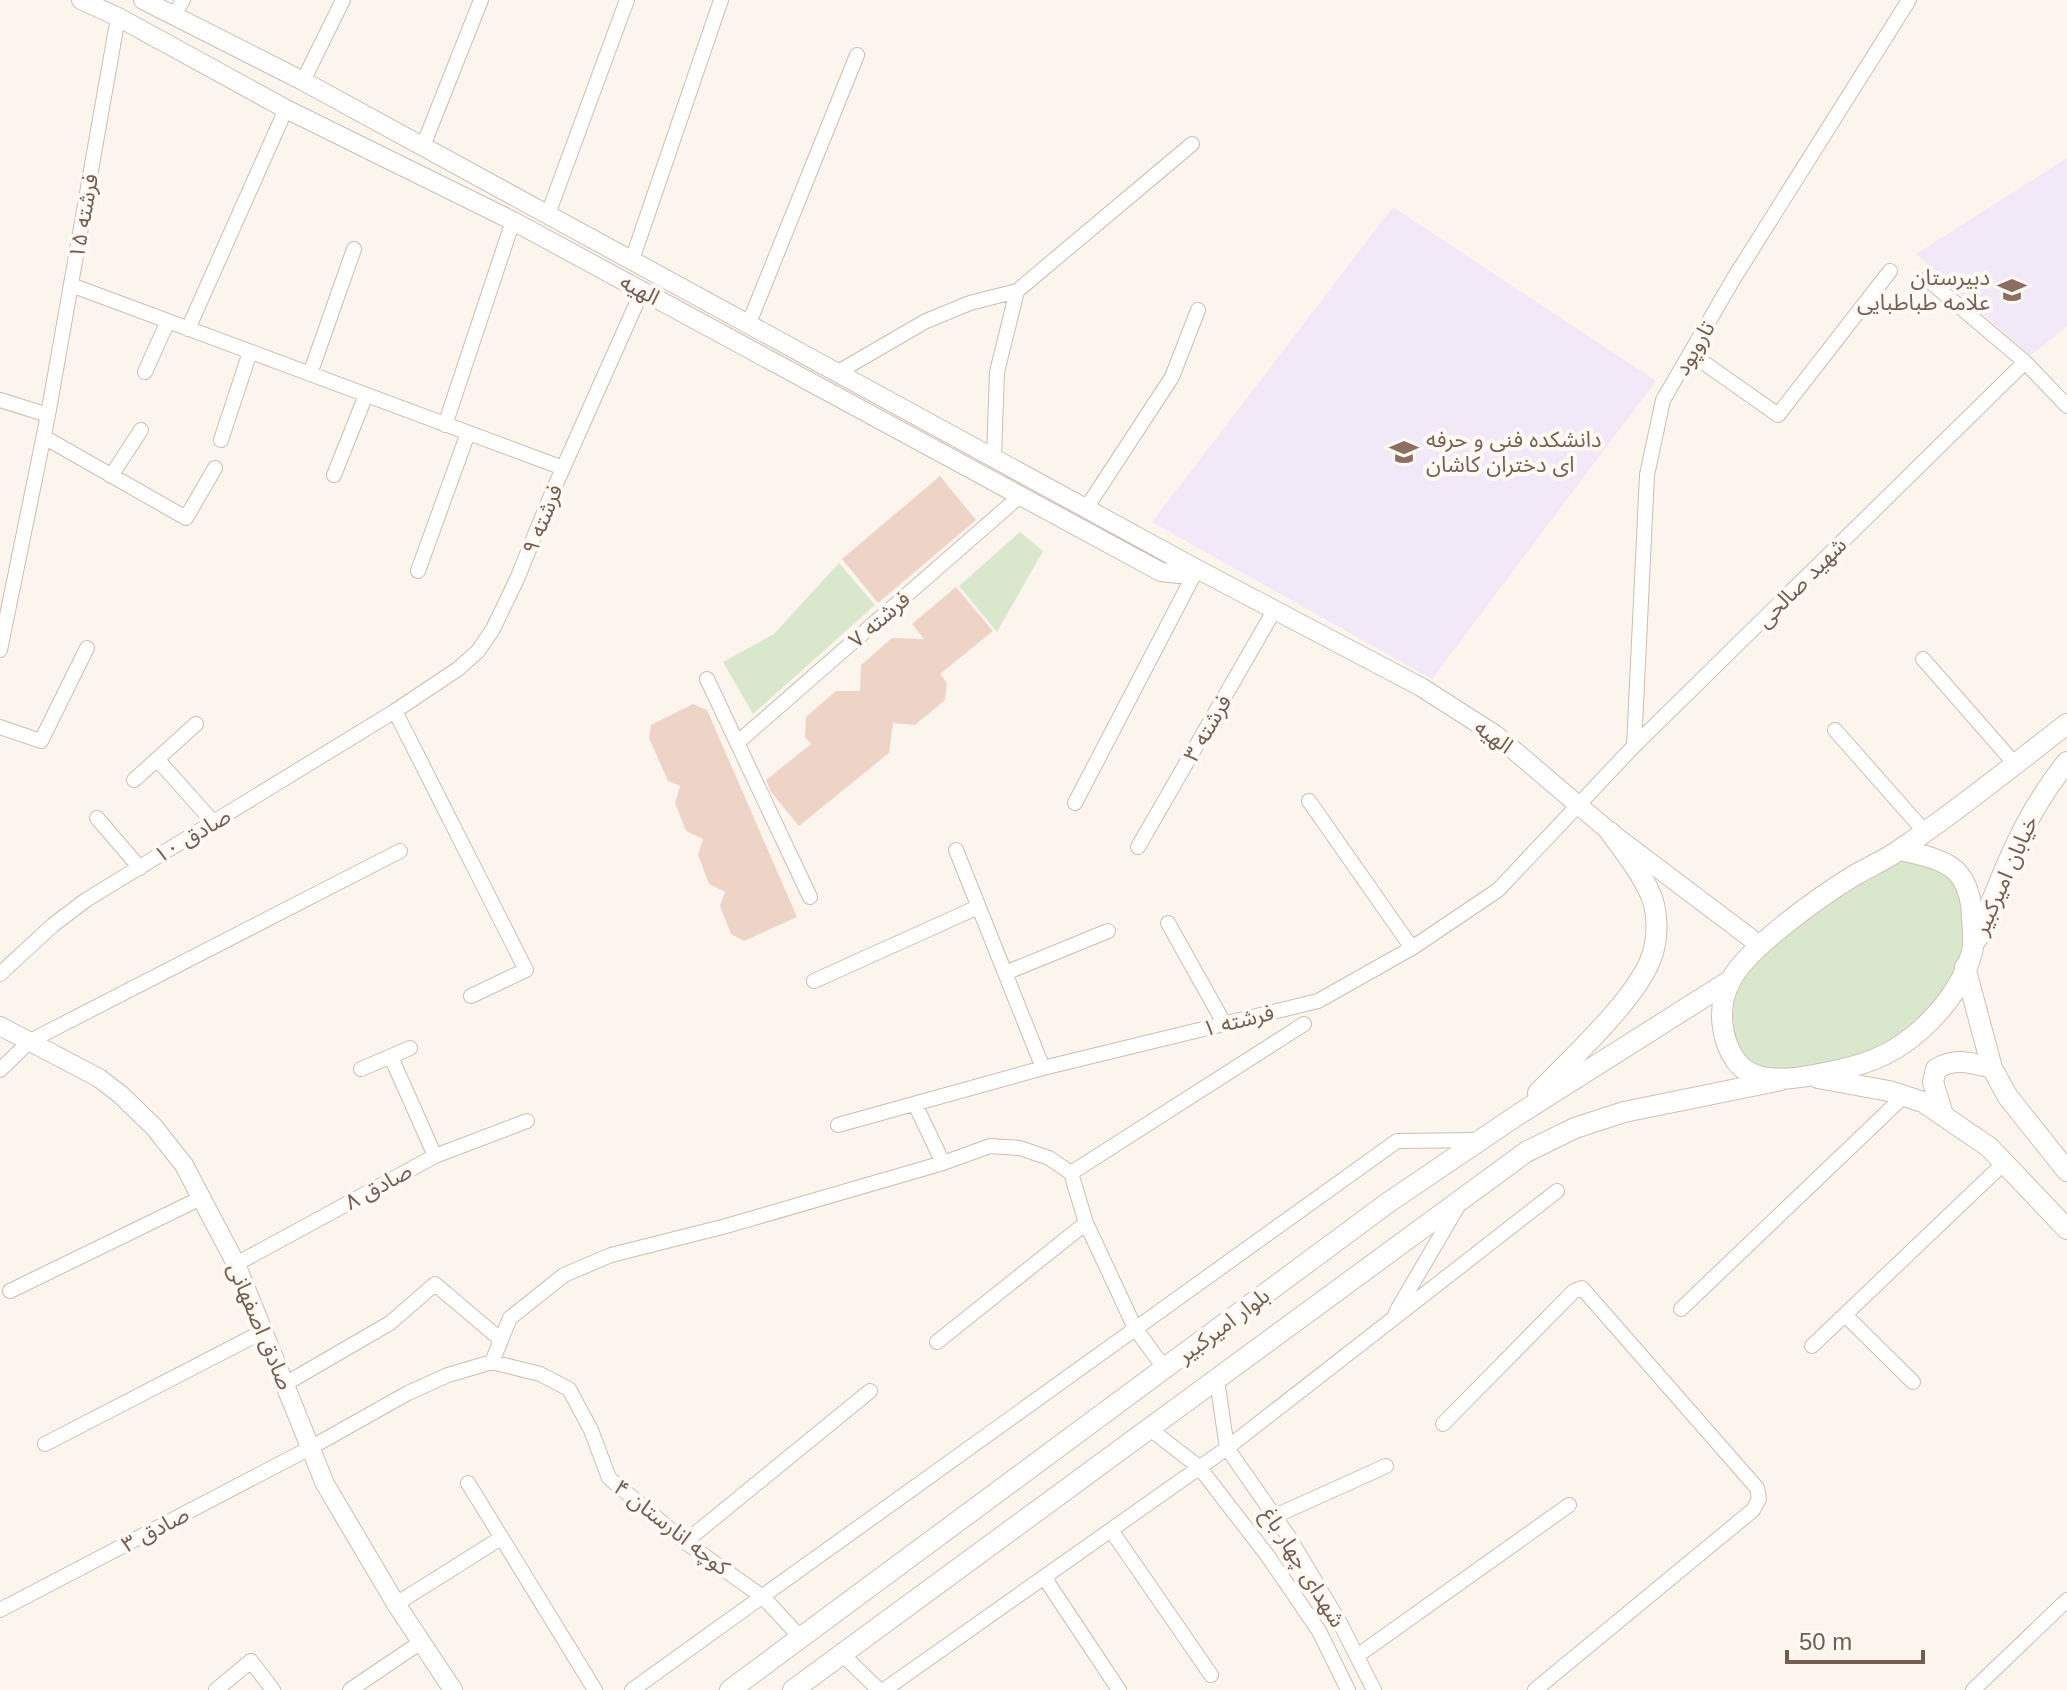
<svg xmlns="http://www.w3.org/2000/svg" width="2067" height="1690" viewBox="0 0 2067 1690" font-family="Arial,'Noto Sans Arabic',sans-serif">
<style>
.education{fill:#f2e9f8}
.green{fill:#d9e8cc}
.building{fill:#eed4c7}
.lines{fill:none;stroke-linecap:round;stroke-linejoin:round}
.minor-casing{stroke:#cdbdb3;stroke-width:16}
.tertiary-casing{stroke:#cdbdb3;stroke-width:20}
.secondary-casing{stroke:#d2bfb3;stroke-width:22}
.minor{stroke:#fff;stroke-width:14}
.tertiary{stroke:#fff;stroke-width:18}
.secondary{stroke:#fff;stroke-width:20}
.labels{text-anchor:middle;stroke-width:8;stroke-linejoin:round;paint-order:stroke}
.street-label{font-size:22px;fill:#755c51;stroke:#fef9f3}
.education-label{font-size:22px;fill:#785e54;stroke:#fef9f3;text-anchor:end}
</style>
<rect width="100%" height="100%" fill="#fbf5ed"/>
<path class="education" d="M2067,158V326L2030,356L1916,254Z
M1393,207L1656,381L1432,679L1152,522Z"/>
<path class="green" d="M1020,532L1043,551L997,632L959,586Z
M839,563L875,605L753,714L723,662L774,634Z
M1900,855L1930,860L1965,889L1969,949L1938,1008L1868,1058L1779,1076L1741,1063C1737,1046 1728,1026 1727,1008C1726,960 1861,882 1900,855Z"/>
<path class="building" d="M940,476L976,520L878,603L842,559Z
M956,587L993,631L940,674L947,683L945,700L915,725L893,723L889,753L799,826L771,792L766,780L811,744L805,737L806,717L836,691H860L861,665L892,638L924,639L912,624Z
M693,704L707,710L797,917L744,941L731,934L720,906L725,892L709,884L698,855L703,839L686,831L675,803L680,786L668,781L649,738L651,725Z"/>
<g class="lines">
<defs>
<path id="minor" d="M174,15L183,0
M303,81L343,0
M423,146L481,0
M548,214L627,0
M632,260L721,0
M1927,279L2025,362L2067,406
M71,285L563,468
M749,323L857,55
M188,329L286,109
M1690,353L1778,415L1890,271
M145,372L168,321
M838,372L926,321L970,303L1017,291
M310,374L354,249
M0,400L48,415
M445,425L513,221
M44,437L186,518L215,468
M221,440L250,352
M994,457L997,372L1017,291L1192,144
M334,475L366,395
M111,476L141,430
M1087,507L1172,377L1198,310
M418,571L468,433
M0,650L48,415L118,17
M1923,659L2015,764
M707,679L810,897
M395,711L526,970L471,996
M0,727L41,741L87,648
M1835,730L1925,832
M737,743L1020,496
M1634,746L1647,475L1663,400L1734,278L1909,0
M157,759L214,823
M134,780L196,724
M1309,801L1412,948
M1075,803L1197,569
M97,818L140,868
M1138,847L1275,609
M956,850L1043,1068
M1168,923L1224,1023
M1005,973L1108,931
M0,974L53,925L86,900L395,711L458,669L478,651L493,629L517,579L552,493L642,291
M814,981L978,907
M391,1057L435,1156
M361,1069L410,1048
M0,1070L30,1041L400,851
M915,1104L943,1163
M838,1125L1043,1068L1318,1001L1412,948L1498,890L1634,746L2025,362
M1071,1173L1304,1024
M1071,1173L1086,1223L1135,1328L1165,1369
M236,1264L435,1156L527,1121
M10,1291L203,1197
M1681,1309L1904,1096
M1396,1312L1458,1206
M1845,1315L1913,1382
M937,1342L1086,1223
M1812,1346L2005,1162
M492,1362L510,1318L564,1275L611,1255L726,1226L943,1163L990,1146L1020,1148L1049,1158L1071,1173
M1217,1380L1227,1448L1289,1537L1340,1623L1374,1690
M285,1384L390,1323L435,1284L501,1340
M1443,1424L1574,1291L1582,1288L1757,1488L1759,1499L1753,1510L1535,1690
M1150,1429L1199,1467L1267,1555L1319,1631L1348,1690
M45,1444L262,1332
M468,1483L595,1690
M1275,1516L1386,1466
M1111,1530L1211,1675
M685,1542L870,1391
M1044,1577L1119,1690
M396,1604L501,1538
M0,1610L310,1448L408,1393L448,1375L492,1362L540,1374L569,1389L591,1430L609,1478L685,1542L763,1597L800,1637
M842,1654L879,1690
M1357,1656L1569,1505
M216,1690L251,1661L273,1690
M350,1690L421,1642
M632,1690L1397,1141L1479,1140
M884,1690L1227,1448L1557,1191
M1973,1690L2067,1600"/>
<path id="tertiary" d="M81,0L118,17L286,109L513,221L1161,572L1179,574L1197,569
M143,0L303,81L1197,569L1421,687L1496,735L1610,832L1761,946
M0,1026L99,1078L121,1095L154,1127L184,1165L236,1264L325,1484L396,1604L453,1690"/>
<path id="secondary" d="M1900,850C1917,854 1936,857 1951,867C1967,878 1971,898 1972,915C1972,926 1975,941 1972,952C1962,991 1929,1028 1895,1049C1868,1065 1838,1071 1808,1076C1784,1080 1752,1083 1736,1061C1720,1039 1717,1005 1731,980C1748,947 1822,895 1855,875C1870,866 1888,859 1902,848C1959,810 2012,766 2067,724
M1977,939C2001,877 2024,814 2067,762
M1965,967L1992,1068L2008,1097L2067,1171
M1818,1078L1889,1091L1923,1102L1989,1147L2067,1229
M1538,1093C1570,1060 1633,1002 1650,961C1659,940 1659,909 1648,889C1639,869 1623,850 1610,832
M1943,1115L1933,1082L1936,1069C1955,1057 1972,1063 1992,1068
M730,1690L1389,1202L1516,1116L1731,980
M793,1690L1526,1152L1575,1128L1624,1112L1781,1080"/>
</defs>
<use href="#minor" class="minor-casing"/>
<use href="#tertiary" class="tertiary-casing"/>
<use href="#secondary" class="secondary-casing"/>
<use href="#minor" class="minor"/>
<use href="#tertiary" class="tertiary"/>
<use href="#secondary" class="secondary"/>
</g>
<defs>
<symbol id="school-bare" viewBox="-9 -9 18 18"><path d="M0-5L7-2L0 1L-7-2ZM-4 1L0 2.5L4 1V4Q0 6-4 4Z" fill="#8d6e63" stroke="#fef9f3" stroke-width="2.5" paint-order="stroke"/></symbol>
<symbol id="university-bare" viewBox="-9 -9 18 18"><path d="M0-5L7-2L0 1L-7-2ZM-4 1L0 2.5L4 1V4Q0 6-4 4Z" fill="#8d6e63" stroke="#fef9f3" stroke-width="2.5" paint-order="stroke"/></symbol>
</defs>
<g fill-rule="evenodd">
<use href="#school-bare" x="1992" y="270" width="40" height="40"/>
<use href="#university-bare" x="1384" y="432" width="40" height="40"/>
</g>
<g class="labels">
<g class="street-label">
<text transform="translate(83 216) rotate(-80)" y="8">فرشته ۱۵</text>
<text transform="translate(640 289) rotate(28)" y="8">الهیه</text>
<text transform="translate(1694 348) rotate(-60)" y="8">تاروپود</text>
<text transform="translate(542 519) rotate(-68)" y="8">فرشته ۹</text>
<text transform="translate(1801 582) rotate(-45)" y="8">شهید صالحی</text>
<text transform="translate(879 619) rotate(-41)" y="8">فرشته ۷</text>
<text transform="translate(1207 728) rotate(-60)" y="8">فرشته ۳</text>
<text transform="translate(1494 736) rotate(36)" y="8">الهیه</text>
<text transform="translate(192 835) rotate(-31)" y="8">صادق ۱۰</text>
<text transform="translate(2005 875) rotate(-66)" y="8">خیابان امیرکبیر</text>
<text transform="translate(1238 1020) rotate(-14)" y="8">فرشته ۱</text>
<text transform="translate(378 1186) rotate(-29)" y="8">صادق ۸</text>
<text transform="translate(1223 1325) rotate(-37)" y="8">بلوار امیرکبیر</text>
<text transform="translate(261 1326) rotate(67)" y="8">صادق اصفهانی</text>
<text transform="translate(672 1527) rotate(38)" y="8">کوچه انارستان ۴</text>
<text transform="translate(155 1529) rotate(-28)" y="8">صادق ۳</text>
<text transform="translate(1304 1567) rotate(58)" y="8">شهدای چهار باغ</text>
</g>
<g class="education-label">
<text x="1990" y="285">دبیرستان<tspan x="1990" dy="25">علامه طباطبایی</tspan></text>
<text x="1426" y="447" text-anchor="start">دانشکده فنی و حرفه<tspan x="1426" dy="25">ای دختران کاشان</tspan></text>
</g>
</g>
<path d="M1787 1650v12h136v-12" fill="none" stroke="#755c51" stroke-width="4"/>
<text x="1799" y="1650" font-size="24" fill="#755c51" stroke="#fef9f3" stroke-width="6" paint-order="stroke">50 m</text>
</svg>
